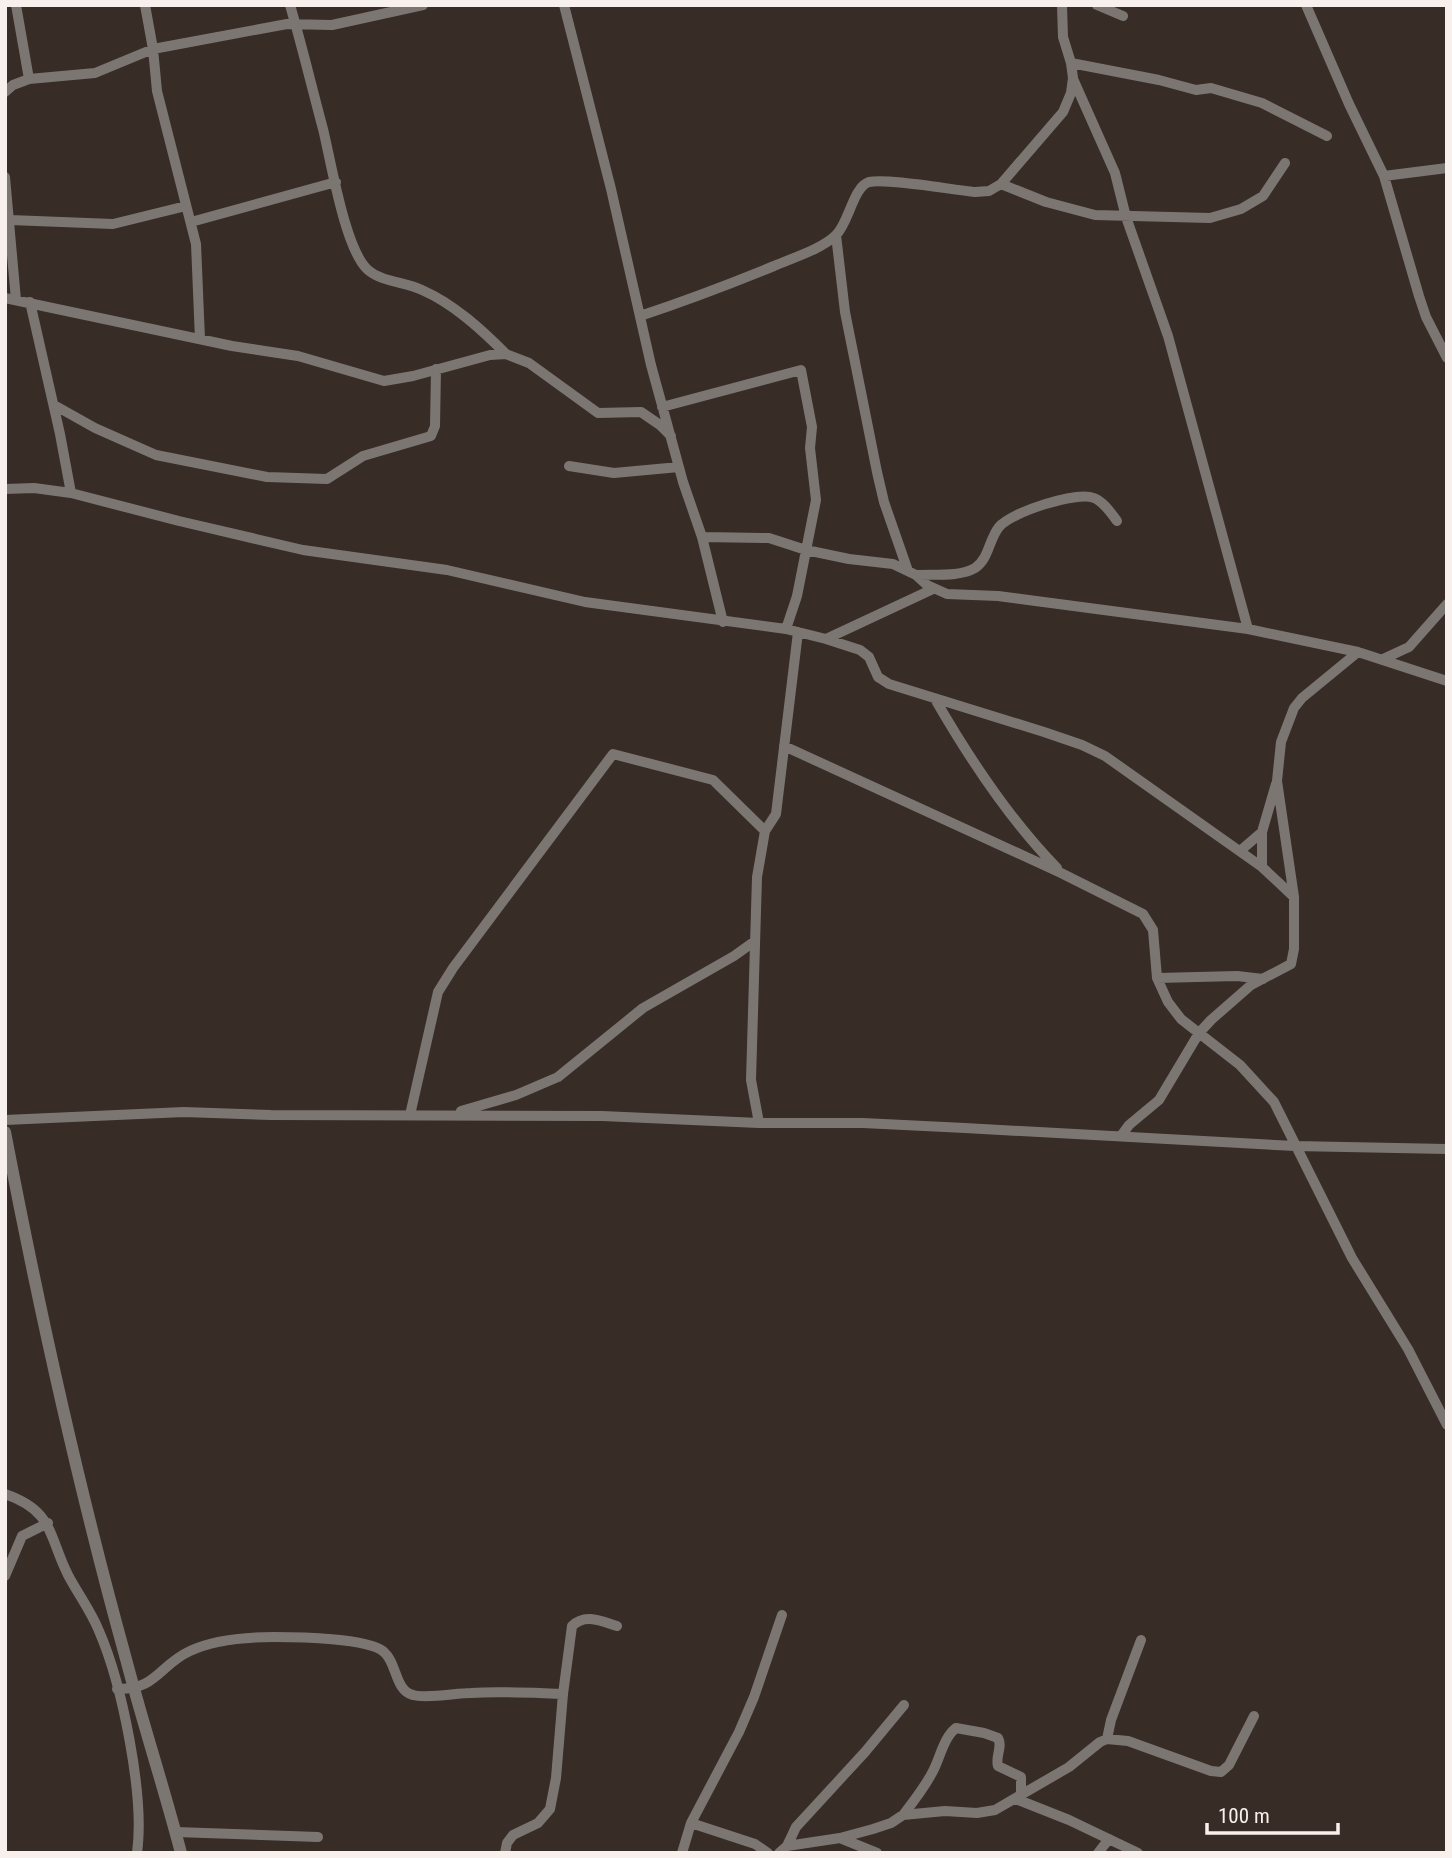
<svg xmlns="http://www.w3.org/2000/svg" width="1452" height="1858" viewBox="0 0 1452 1858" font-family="'Roboto Condensed',sans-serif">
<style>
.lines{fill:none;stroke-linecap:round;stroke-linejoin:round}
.minor{stroke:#7c7673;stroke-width:10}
.tertiary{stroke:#7c7673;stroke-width:12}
</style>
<rect width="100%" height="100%" fill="#372c26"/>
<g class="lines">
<path class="minor" d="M16,5L29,79
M145,5L153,49L157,91L196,244L200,339
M290,5C302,46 312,88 323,129C331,161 345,250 368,270C382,282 405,282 422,290C454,304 482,330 506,354
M564,5L611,189L651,365L683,482L702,537L723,622
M1097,5L1123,16
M1306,5L1349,104L1384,176L1419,296L1426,317L1447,358
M1071,63L1159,80L1196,90L1211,88L1262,103L1327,136
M1074,81L1115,173L1126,217L1168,336L1248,629
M5,92L13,85L29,79L95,73L153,49L287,24L332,25L423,5
M1384,176L1447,168
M5,177L16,300
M1001,184L1046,202L1095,215L1210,218L1241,209L1263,196L1285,163
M10,220L113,224L186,206
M191,222L336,182
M836,235L845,312L877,472L884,502L908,571
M5,298L232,346L298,356L384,381L413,376L490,355L506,354L529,363L598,413L641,412L660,425L671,436
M30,302L60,434L71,493
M640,316C685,301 730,284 774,266C792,258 822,249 836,235C849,223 853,187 869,182C888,178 952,190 975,192L989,191L1001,184L1063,112L1071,93L1073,78L1071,63L1063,37L1062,5
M54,405L95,428L156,455L267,477L327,479L363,456L431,436L435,426L436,369
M662,407L801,370L812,427L810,448L816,500L797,596L786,629
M569,466L614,473L679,467
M5,489L34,488L71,493L179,521L303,550L447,570L585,602L786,629L826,639L860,650L869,657L878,677L889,684L1044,732L1082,745L1105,756L1262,867L1294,897
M702,537L769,538L806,550L849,559L893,564L916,575L927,585L947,594L998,596L1248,629L1358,652L1447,681
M916,575C934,574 960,577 975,568C989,559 989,539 999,527C1011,512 1077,491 1094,498C1104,502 1111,513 1117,521
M826,639L933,589
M1383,659L1409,647L1447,604
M935,699C969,758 1009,819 1057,868
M784,746L1061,873L1143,914L1153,930L1157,978L1168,1002L1181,1019L1240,1065L1274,1102L1352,1258L1408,1349L1447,1425
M1240,851L1262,832
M1262,867V832L1276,784
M1157,978L1237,976L1263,979
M461,1111L516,1095L558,1077L643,1008L734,956L755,941
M410,1115L438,992L453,968L613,754L713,780L765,831
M5,1120L184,1112L271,1115L602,1116L759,1123H863L965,1128L1295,1146L1447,1149
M759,1123L751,1080L757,877L765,831L776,814L798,632
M1121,1136L1129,1125L1159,1100L1199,1033L1211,1020L1251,985L1291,964L1294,949V897L1277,781L1281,742L1294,708L1302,698L1358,652
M5,1494C54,1511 48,1535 68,1575C78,1594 91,1611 99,1631C122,1684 145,1796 137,1853
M5,1576L22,1536L48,1523
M117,1689C157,1690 159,1665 190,1651C215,1639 247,1637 274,1637C297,1637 369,1638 384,1652C397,1663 395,1691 413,1695C427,1699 456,1693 471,1693C502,1691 532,1693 563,1694
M1107,1739L1111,1720L1141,1640
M1016,1799L1069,1820L1138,1853
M903,1815C914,1801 924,1788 932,1773C940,1759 943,1738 956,1728L984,1733L998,1738C1003,1747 995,1756 998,1766L1021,1777V1795
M691,1823L755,1844L768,1853
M176,1832L318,1837
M840,1838L877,1853
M787,1846L796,1827L865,1752L904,1705
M505,1853L507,1843L513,1835L538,1823L550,1809L556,1778L563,1694L572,1626C585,1613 601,1621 617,1626
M682,1853L691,1823L739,1732L754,1697L782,1615
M779,1853L787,1846L840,1838L873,1829L891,1823L903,1815L945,1811L977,1813L995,1810L1069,1767L1100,1742L1107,1739L1128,1741L1211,1771L1221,1772L1229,1765L1254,1716
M1098,1853L1109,1839"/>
<path class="tertiary" d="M5,1132C39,1309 78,1486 126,1659C143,1724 164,1788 181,1853"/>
</g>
<rect width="1452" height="1858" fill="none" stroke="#f7f0ec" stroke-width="14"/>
<path d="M1207 1823v10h131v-10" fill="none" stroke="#f7f0ec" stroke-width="3.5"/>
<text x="1218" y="1823" font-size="21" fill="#f7f0ec" stroke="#372c26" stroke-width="5" paint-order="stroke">100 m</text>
</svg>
